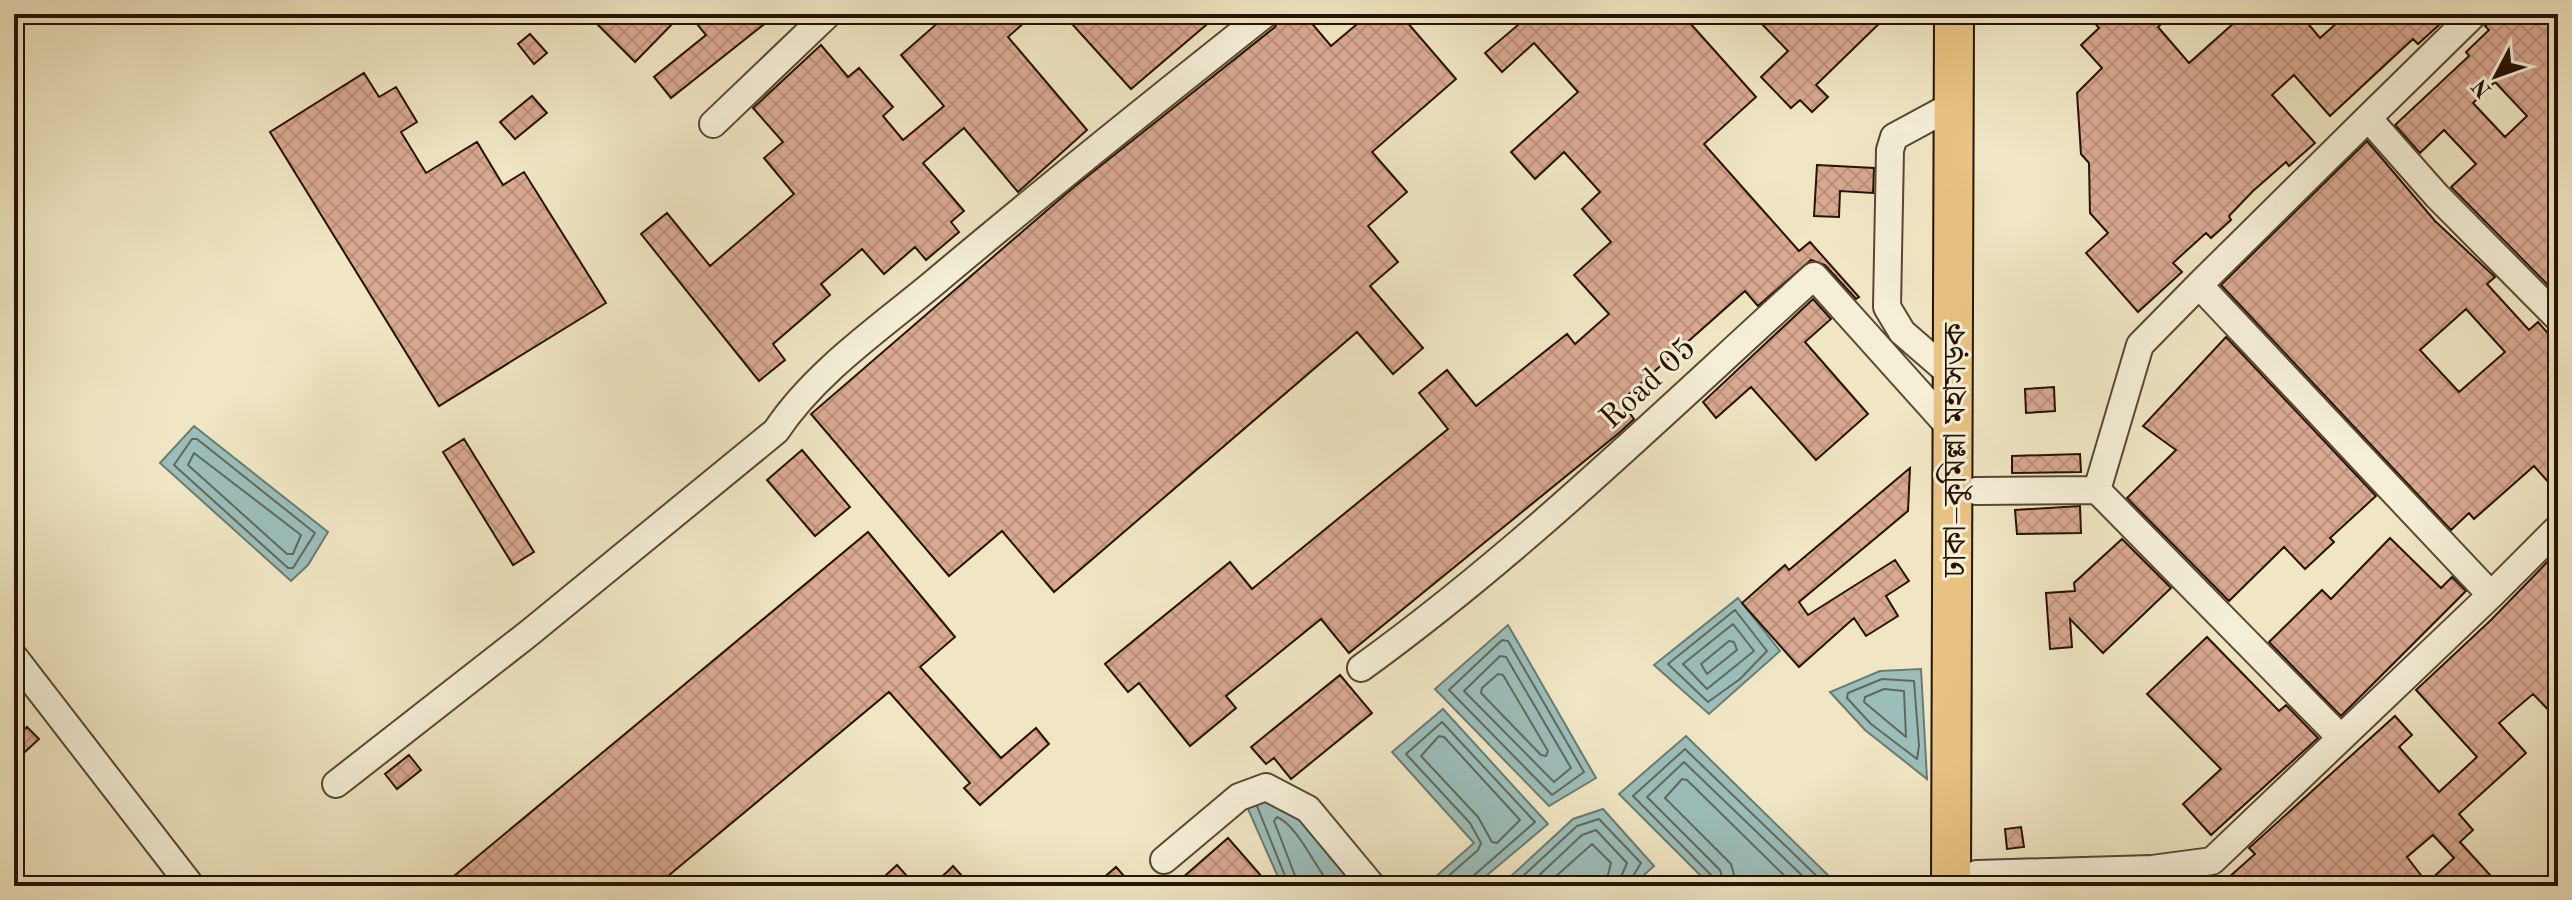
<svg xmlns="http://www.w3.org/2000/svg" width="2572" height="900" viewBox="0 0 2572 900" font-family="'Old Standard TT','Noto Serif Bengali',serif">
<style>
.water{fill:#9bbeba;stroke:#6c7a70;stroke-width:2}
.lines{fill:none;stroke-linecap:round;stroke-linejoin:round}
.shore{stroke:#60685d;stroke-width:2}
.building{fill:url(#building-cross-hatch);stroke:#261300;stroke-width:2;fill-rule:evenodd}
.minor-casing{stroke:#584831;stroke-width:30}
.highway-casing{stroke:#261300;stroke-width:42}
.minor{stroke:#f5efd8;stroke-width:26}
.highway{stroke:#e8c382;stroke-width:38}
.labels{text-anchor:middle;stroke-width:6;stroke-linejoin:round;paint-order:stroke}
.street-label{font-size:32px;fill:#261300;stroke:#f5efd8}
</style>
<defs>
<pattern id="building-cross-hatch" width="8" height="8" patternUnits="userSpaceOnUse" patternTransform="scale(2)"><rect width="8" height="8" fill="#d9a891"/><path d="M0 0l8 8M0 8l8-8" fill="none" stroke="#ba907b"/></pattern>
</defs>
<rect width="100%" height="100%" fill="#f0e6c3"/>
<filter id="stains"><feTurbulence type="fractalNoise" baseFrequency=".0025" numOctaves="4"/><feColorMatrix values="0 0 0 0 .2 0 0 0 0 .09 0 0 0 0 .02 0 0 0 .5 -.17"/></filter>
<radialGradient id="worn" r=".72"><stop offset=".6" stop-color="#630" stop-opacity="0"/><stop offset="1" stop-color="#630" stop-opacity=".3"/></radialGradient>
<path class="water" d="M194,426L328,532L308,565L291,581L160,463Z
M1738,598L1780,651L1709,714L1654,665Z
M1508,625L1596,778L1549,806L1435,689Z
M1921,669L1927,779L1865,730L1830,692L1880,671Z
M1443,709L1548,824L1474,886H1425L1474,843L1392,752Z
M1686,736L1839,886H1711L1619,794Z
M1257,794L1305,814L1329,856L1355,886H1282L1248,809Z
M1603,809L1654,866L1632,886H1518L1509,878L1573,819Z"/>
<g class="lines">
<path class="shore" d="M192,439H197L315,533L293,568H288L174,465Z
M194,453L301,535L293,554H287L188,465Z
M1735,610L1767,651L1740,679L1708,702L1668,664Z
M1733,624L1754,651L1707,689L1683,664Z
M1502,640L1508,641L1584,772L1552,795L1449,690Z
M1729,641L1734,642L1737,650L1707,674L1701,664Z
M1500,656L1506,657L1571,768L1554,782L1464,691Z
M1498,674L1503,675L1548,751L1546,756L1541,755L1481,693L1482,688Z
M1882,679L1914,681L1919,746L1917,759L1871,724L1847,698L1848,693Z
M1884,689L1904,691L1906,737L1864,702L1865,697Z
M1439,736L1444,737L1520,820L1497,843L1492,842L1478,817L1421,756Z
M1257,806L1289,886
M1299,886L1274,821L1277,817C1297,825 1315,867 1331,886
M1437,886L1478,850L1481,843L1470,823L1406,754L1442,722L1535,822L1472,877L1469,886
M1523,886V876L1577,826L1599,819L1641,863L1627,886
M1533,886L1534,880L1582,835L1596,830L1627,863L1617,886
M1545,886L1592,844L1611,863L1605,886
M1715,886L1713,877L1633,796L1685,749L1827,886
M1725,886L1720,870L1647,797L1684,762L1813,886
M1737,886L1731,864L1665,798L1682,779L1687,780L1795,886"/>
</g>
<path class="building" d="M606,14H682L635,62L597,24Z
M689,14H777L671,98L654,77L706,35Z
M934,14H1034L1008,37L1087,130L1018,192L964,128L923,163L964,211L951,222L959,232L926,260L915,247L884,274L862,249L821,284L830,295L773,344L785,360L759,381L641,234L667,213L710,266L794,194L764,158L783,142L753,108L821,45L848,77L859,68L893,107L883,116L903,140L944,106L901,55L940,21Z
M1063,14H1219L1131,89Z
M1281,14H1304L1331,46L1369,14H1400L1456,79L1372,152L1407,192L1368,226L1398,262L1370,286L1423,348L1393,374L1357,332L1054,592L1002,531L949,576L811,414L1074,187L1275,27Z
M1508,14H1682L1756,97L1704,144L1799,251L1810,242L1859,297L1856,299L1825,265L1811,260L1758,306L1745,291L1621,401L1634,419L1619,433L1349,653L1321,619L1226,696L1236,708L1190,746L1139,683L1128,692L1105,664L1230,562L1252,589L1448,429L1419,393L1447,370L1476,406L1567,334L1575,344L1609,314L1574,275L1611,242L1582,209L1600,192L1564,152L1535,179L1511,152L1578,92L1534,43L1502,72L1485,53L1518,25Z
M1767,14H1889L1816,85L1828,97L1812,112L1800,100L1791,108L1761,77L1788,51L1759,21Z
M2087,14H2172L2158,27L2189,63L2244,14H2300L2320,38L2347,14H2451L2418,44L2413,39L2330,116L2294,75L2272,95L2315,143L2289,166L2286,162L2253,191L2229,216L2231,220L2211,238L2206,233L2173,263L2182,272L2138,312L2086,253L2108,233L2090,213L2089,163L2081,154L2077,93L2102,68L2081,45L2099,28Z
M2497,14H2558V295L2451,187L2476,164L2444,130L2420,153L2395,125L2469,56L2466,52L2489,30L2485,26ZM2495,82L2527,116L2505,137L2473,103Z
M530,34L547,53L534,64L518,44Z
M364,73L379,97L396,87L417,122L401,132L426,173L477,142L503,185L524,172L606,303L439,406L270,132Z
M532,96L547,113L515,139L500,122Z
M2367,141L2435,221L2495,277L2487,284L2529,330L2538,322L2558,345V493L2534,466L2474,519L2469,513L2451,530L2221,285ZM2466,309L2505,352L2459,392L2420,350Z
M1817,165L1874,168L1873,193L1840,191L1839,217L1814,216Z
M1813,299L1831,319L1805,342L1868,414L1816,460L1751,387L1716,418L1703,402Z
M2226,337L2376,496L2330,538L2334,542L2305,569L2284,547L2229,601L2127,498L2176,450L2143,426Z
M2054,387L2055,411L2026,413L2025,389Z
M464,439L534,552L513,565L443,452Z
M802,450L850,507L815,536L767,480Z
M2080,454L2081,472L2012,473V456Z
M1910,468L1908,511L1799,602L1808,615L1895,560L1909,581L1886,596L1898,616L1866,636L1854,618L1799,667L1742,603L1785,565L1789,570Z
M2080,506L2081,533L2017,534L2015,510Z
M868,532L955,637L920,667L1001,758L1036,728L1049,744L980,805L964,788L970,783L889,692L656,886H442Z
M2390,538L2441,588L2452,577L2466,591L2341,716L2269,642L2322,590L2331,599Z
M2122,539L2171,588L2103,653L2070,619L2072,647L2050,649L2046,593L2075,591L2074,583Z
M2558,551V720L2533,694L2499,723L2526,753L2459,814L2473,830L2460,842L2500,886H2219L2255,854L2249,848L2395,716L2412,735L2399,747L2439,792L2477,757L2416,690L2491,620ZM2433,835L2454,858L2427,883L2407,857Z
M2207,637L2279,711L2286,705L2318,738L2211,835L2183,804L2221,769L2147,694Z
M1340,675L1372,713L1291,779L1274,758L1266,764L1251,747Z
M27,727L39,739L14,762V739Z
M409,755L421,770L397,789L385,774Z
M2021,827L2024,847L2007,849L2005,829Z
M1228,838L1270,886H1173Z
M897,865L916,886H874Z
M953,866L971,886H931L947,872Z
M1116,867L1133,886H1094Z"/>
<g class="lines">
<defs>
<path id="minor" d="M2368,118L2474,14
M713,124L828,14
M2199,285L2368,118L2437,196L2558,318
M1954,377L1902,332L1887,307L1890,150L1894,137L1955,104
M1976,491L2097,490
M2491,595L2558,528
M14,657L191,886
M1361,668C1523,551 1666,410 1814,276L1954,432
M336,784L528,634L776,431C815,372 880,328 935,282C1043,191 1154,102 1265,14
M1164,860L1239,797L1266,787L1308,809L1372,886
M1977,874L2152,869L2212,861L2491,595L2199,285L2140,345L2097,490L2341,738"/>
<path id="highway" d="M1951,886L1954,14"/>
</defs>
<use href="#minor" class="minor-casing"/>
<use href="#highway" class="highway-casing"/>
<use href="#minor" class="minor"/>
<use href="#highway" class="highway"/>
</g>
<g class="labels">
<g class="street-label">
<text transform="translate(1647 382) rotate(-43)" y="11">Road 05</text>
<text transform="translate(1954 450) rotate(-90)" y="11">ঢাকা–কুমিল্লা মহাসড়ক</text>
</g>
</g>
<rect width="2572" height="900" fill="none" stroke="#f0e6c3" stroke-width="48"/>
<rect x="16" y="16" width="2540" height="868" fill="none" stroke="#261300" stroke-width="4"/>
<rect x="24" y="24" width="2524" height="852" fill="none" stroke="#261300" stroke-width="2"/>
<g transform="translate(2496 76) rotate(229)" stroke="#f5efd8" stroke-width="6" paint-order="stroke">
<path d="M0-6L14 30L0 20L-14 30Z" fill="#261300"/>
<text y="-12" font-size="22" font-weight="bold" text-anchor="middle" fill="#261300">N</text>
</g>
<rect width="100%" height="100%" filter="url(#stains)"/>
<rect width="100%" height="100%" fill="url(#worn)"/>
</svg>
